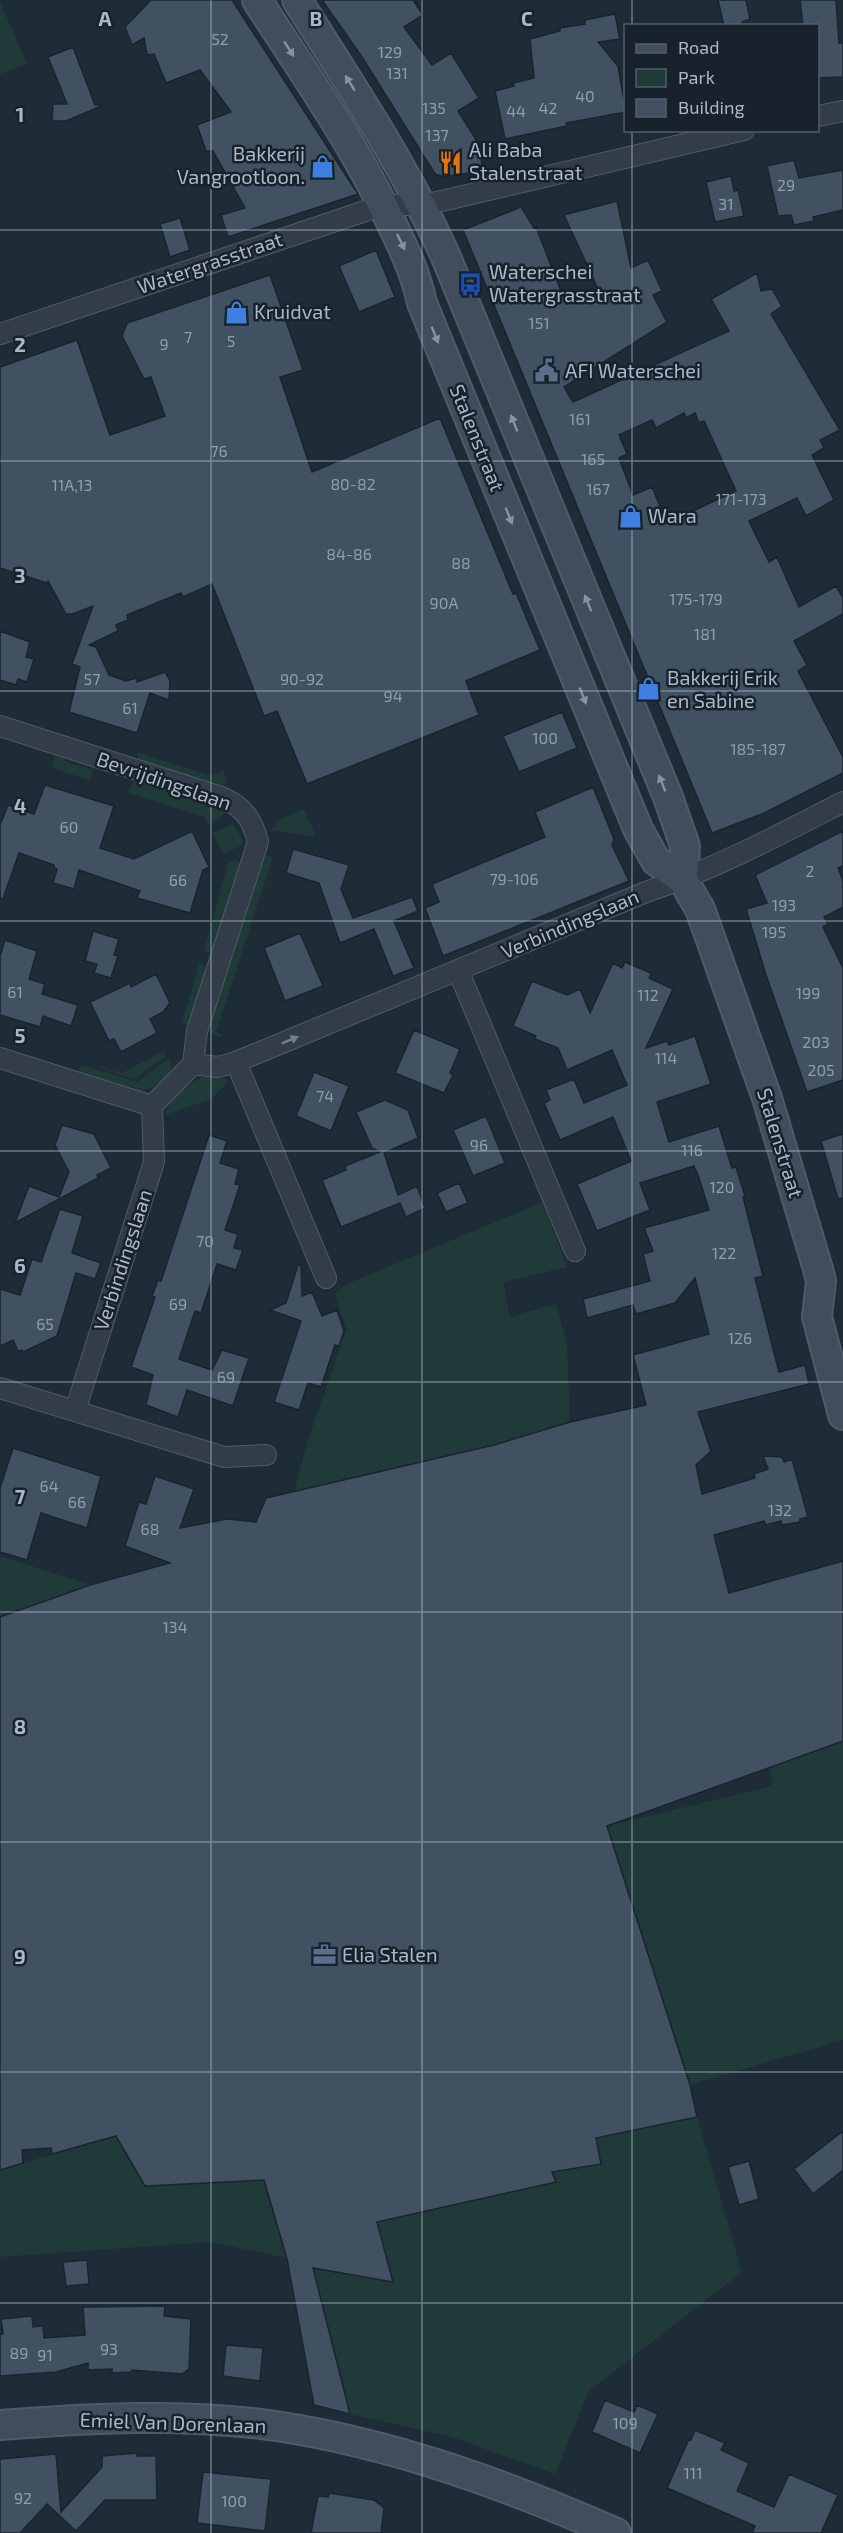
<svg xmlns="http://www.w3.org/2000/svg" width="843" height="2533" viewBox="0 0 843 2533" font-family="'Exo 2',sans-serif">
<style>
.green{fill:#203939}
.building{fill:#415161;stroke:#19242f;stroke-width:1.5;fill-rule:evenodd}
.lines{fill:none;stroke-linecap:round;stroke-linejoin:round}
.street-casing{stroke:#4f5b67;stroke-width:22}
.secondary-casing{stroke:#4f5b67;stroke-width:32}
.street{stroke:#323d49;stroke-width:20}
.secondary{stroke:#3f4d5c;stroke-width:28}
.oneway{fill:#8693a1}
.oneway2{fill:#75818e}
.grid{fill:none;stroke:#acb8c6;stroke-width:1.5;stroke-opacity:0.55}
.labels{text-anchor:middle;stroke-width:5;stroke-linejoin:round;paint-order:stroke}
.number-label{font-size:16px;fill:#919ead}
.poi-label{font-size:20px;fill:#acb8c6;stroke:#17222d;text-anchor:start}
.street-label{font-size:20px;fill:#acb8c6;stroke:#17222d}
.grid-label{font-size:20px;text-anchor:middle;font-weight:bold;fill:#acb8c6;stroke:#17222d;stroke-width:5;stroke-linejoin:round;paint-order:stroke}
</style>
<rect width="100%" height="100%" fill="#1e2c38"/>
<path class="green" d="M0,2L27,64L0,74Z
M56,751L61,753L65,761L93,770L89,780L52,768Z
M138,752L211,776L223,771L227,781L224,786L218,788L138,762Z
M135,779L221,805L226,813L208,825L204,817L128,793Z
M304,809L316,837L271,830L283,818Z
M233,824L243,840L242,845L224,854L212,833Z
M267,855L273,857L216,1032L222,1035L221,1037L205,1031L262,857Z
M235,860L243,863L215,951L210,953L204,951L228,863Z
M200,962L208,971L192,1026L182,1023Z
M163,1051L166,1056L134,1079L86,1063L122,1073Z
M168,1059L172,1066C171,1073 167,1076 161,1081C139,1103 107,1084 81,1076L79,1072L81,1065L137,1082Z
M203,1076H216L229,1081L211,1099L165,1115C172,1094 185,1087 203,1076Z
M543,1202L567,1267L503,1282L510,1317L556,1304L567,1344L570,1422L494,1445L294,1492L309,1437L346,1330L335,1293L347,1284Z
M0,1556L90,1585L14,1612L0,1631Z
M843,1737V2040L690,2085L607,1826L772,1786L768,1745Z
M697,2117L742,2272L589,2391L555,2474L452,2437L350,2414L313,2268L393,2282L377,2222L556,2182L552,2172L601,2164L596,2138Z
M116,2136L145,2186L264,2180L287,2258L210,2242L0,2257V2170Z"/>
<path class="building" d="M151,0H232L358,194L228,237L221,215L245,208L213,151H206L197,125L231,112L200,70L166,83L154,54L147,55L144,38L132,45L125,27Z
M322,0H413L423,15L404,27L432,65L451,53L479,98L458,111L481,147L482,171L444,177L435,174L362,57Z
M718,0H746L750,19L742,22L743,26H724Z
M800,0H836L839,43H843V77L818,78V26H803Z
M615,14L620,39L598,42L618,66L626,112L566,123L567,126L505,139L495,91L514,86L513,83L534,78L530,39L560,31V28L585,24V20Z
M73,47L95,105H104L66,121H52L53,104H67L48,57Z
M794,160L799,178L843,170V210L813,217L814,221L794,225L791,215L778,216L767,166Z
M731,176L734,191L738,190L744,216L715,222L706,182Z
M617,201L631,268L648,260L662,291L653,295L667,322L564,387L573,402L729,331L711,299L757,273L761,291L772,289L782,306L771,314L840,430L820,440L824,448L812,455L834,500L806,516L797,498L749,521L769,562L777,557L799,607L836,586L843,598V614L794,641L807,665L798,671L843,757V773L762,814L712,833L463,230L521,207L534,228L536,227L566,304L599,291L564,215ZM684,413L686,418L695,413L699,423L704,421L736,491L667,523L652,487L633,495L619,458L627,454L619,435L652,420L656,428Z
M180,218L190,250L170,257L160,224Z
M376,250L395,297L359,312L339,266Z
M270,275L303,370L280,377L312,472L440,418L513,594L516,593L540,650L466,681L479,715L307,784L277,711L264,716L212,584L183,597L181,593L127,615L128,620L116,625L118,631L89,645L96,647L109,675L126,681L137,678V682L165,672L170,680L169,700L150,693L137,733L69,712L80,667L72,664L93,606L73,614H66L48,581L47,583L0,568V367L77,340L110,435L165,416L151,377L144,379L122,336L127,323Z
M0,631L30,642L26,657L34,659L27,682L18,679L16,685L0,680Z
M562,712L577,748L519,772L503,736Z
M45,785L114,806L100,848L134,859L192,831L209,867L203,870L190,913L137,898L140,891L79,870L74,889L53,883L57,869L54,868V865L19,853L3,899L0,898V825L8,805L34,814Z
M593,787L614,839L612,845L629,881L443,956L425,908L439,902L432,884L545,837L535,812Z
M843,831V866L838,868L843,881V907L824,917L828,924L823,927L843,968V1080L807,1092L766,975L746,909L767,903L755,875Z
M293,849L349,865L341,889L353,918L412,897L418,911L394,921L414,968L393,976L374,929L340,943L319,883L286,873Z
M93,931L119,939L114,955L118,956L111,978L94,973L97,964L85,961Z
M300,933L323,986L285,1001L264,948Z
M5,940L37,951L29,979L45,984L42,994L78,1005L71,1026L43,1016L40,1027L0,1015V956Z
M625,962L651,973L649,978L673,989L646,1048L667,1041L669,1045L695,1036L711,1084L657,1102L669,1142L719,1126L732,1168L736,1167L745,1196L743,1197L763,1276L755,1278L779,1372L805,1365L809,1384L698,1412L711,1451L696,1465L702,1494L755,1478L754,1474L768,1469L763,1456L782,1457L784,1462L792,1459L808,1517L800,1519V1522L782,1525L781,1521L766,1525L764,1521L714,1535L729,1593L843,1561V1741L607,1826L690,2085L697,2117L596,2138L601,2164L552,2172L556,2182L377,2222L393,2282L313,2268L350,2414L314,2405L287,2259L264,2180L145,2186L116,2136L52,2154L51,2148L22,2150L23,2163L0,2170V1617L90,1585L170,1563L125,1546L139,1502L146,1504L155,1476L194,1489L180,1528L227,1519L256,1522L266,1498L494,1445L570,1422L646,1405L633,1355L709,1334L695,1278L675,1303L636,1314L633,1305L587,1318L583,1299L650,1281L643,1254L653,1251L644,1228L709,1210L699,1178L694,1166L640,1183L650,1210L597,1231L577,1184L631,1161L613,1117L560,1140L544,1103L550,1100L546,1090L574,1079L584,1103L627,1085L612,1050L567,1070L558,1048L535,1039L536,1036L513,1026L532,981L567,995L580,989L590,1013L613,963L622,968Z
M156,974L170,1003L163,1012L150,1019L157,1033L121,1052L114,1039L109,1041L90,1002L130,983L131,987Z
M414,1030L460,1049L450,1073L453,1075L444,1093L395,1073Z
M314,1072L349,1086L331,1131L296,1116Z
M385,1100L408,1110L418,1138L384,1153L398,1195L417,1186L425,1208L406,1217L400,1203L341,1227L322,1180L346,1170L345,1166L380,1152L372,1148L356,1112Z
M486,1116L505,1163L473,1176L453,1130Z
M62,1125L94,1134L111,1168L97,1175L98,1178L15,1223L29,1186L59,1197L69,1172L55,1145Z
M843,1134V1198L838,1199L821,1141Z
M209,1135L227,1141L220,1163L239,1169L235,1184L240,1185L225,1230L238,1234L234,1248L243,1250L236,1270L217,1264L201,1313L195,1311L179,1359L212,1370L222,1350L249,1358L233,1406L187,1390L178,1417L146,1405L153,1375L131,1367L155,1297L152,1296L158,1280L161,1281Z
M459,1183L468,1203L446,1212L437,1193Z
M60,1209L83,1216L72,1253L101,1263L95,1279L76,1273L57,1336L23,1352L22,1350L18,1351L13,1340L0,1346V1289L20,1295L32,1259L41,1262Z
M298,1265H301L302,1296L312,1292L322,1316L337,1310L344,1331L339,1346L335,1345L321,1387L308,1383L299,1410L274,1402L301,1321L270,1310L286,1303Z
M13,1448L101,1476L87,1528L41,1513L27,1560L0,1552V1488Z
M843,2131V2170L813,2194L794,2169Z
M749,2161L759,2199L739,2205L728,2167Z
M87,2260L89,2284L66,2286L63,2262Z
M165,2306L164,2316L191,2319L189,2369L182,2374L132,2370V2372L112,2373V2369L88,2370V2363L56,2372L0,2376V2334H3L1,2319L32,2316L33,2327L43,2326L44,2338L85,2335L83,2307Z
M226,2345L263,2348L260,2381L223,2376Z
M605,2400L634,2412L637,2405L658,2414L640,2453L592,2432Z
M695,2430L725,2443L721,2450L749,2463L737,2491L774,2507L789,2474L838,2495L821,2533H752L755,2526L667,2488L689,2439L691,2440Z
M137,2453V2456H156L157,2500H105L76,2531L47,2504L20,2533H0V2459L56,2454L61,2512L102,2467V2456Z
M203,2472L271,2479L265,2531L197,2523Z
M329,2493L374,2500L384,2508L381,2533H311L318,2496L328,2497Z"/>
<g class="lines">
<defs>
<path id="street" d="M818,116L843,111
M0,334L383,205H422L446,200L744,130
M0,726L221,797C243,806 253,820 258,842L197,1031L193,1064
M458,970L575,1251
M0,1058L152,1106
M236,1062L326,1278
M0,1388L224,1457L266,1455
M75,1411L154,1162L152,1106L193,1064L218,1067L236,1062L646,892C715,869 779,835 843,802"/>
<path id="secondary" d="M257,0C302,70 351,139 387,214C402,245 415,270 422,303L638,829L656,861L683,880L700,909L767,1098L818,1269L821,1281L817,1317L843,1415
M297,0C350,84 405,166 446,257L668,797L685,846L683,880
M0,2425C91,2418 185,2413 276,2426C395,2444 506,2485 616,2533"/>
</defs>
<use href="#street" class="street-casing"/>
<use href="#secondary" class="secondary-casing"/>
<use href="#street" class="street"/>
<use href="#secondary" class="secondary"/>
</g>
<defs><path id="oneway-solid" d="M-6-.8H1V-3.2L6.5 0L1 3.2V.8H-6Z" transform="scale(1.5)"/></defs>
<g class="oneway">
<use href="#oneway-solid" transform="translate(289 49) rotate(57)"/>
<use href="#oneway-solid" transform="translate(350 83) rotate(-122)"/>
<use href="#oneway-solid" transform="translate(401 242) rotate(64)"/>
<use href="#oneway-solid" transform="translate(435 335) rotate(68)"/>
<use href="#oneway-solid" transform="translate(514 423) rotate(-112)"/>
<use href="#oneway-solid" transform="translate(509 516) rotate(68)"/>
<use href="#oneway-solid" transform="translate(588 603) rotate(-112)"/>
<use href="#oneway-solid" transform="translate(583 696) rotate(68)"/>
<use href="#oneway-solid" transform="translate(662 783) rotate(-112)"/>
</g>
<use class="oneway2" href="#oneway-solid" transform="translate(290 1040) rotate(-23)"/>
<path class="grid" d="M211,0V2533M422,0V2533M632,0V26M632,130V2533M0,230H843M0,461H843M0,691H843M0,921H843M0,1151H843M0,1382H843M0,1612H843M0,1842H843M0,2072H843M0,2303H843"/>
<defs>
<symbol id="restaurant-bare" viewBox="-9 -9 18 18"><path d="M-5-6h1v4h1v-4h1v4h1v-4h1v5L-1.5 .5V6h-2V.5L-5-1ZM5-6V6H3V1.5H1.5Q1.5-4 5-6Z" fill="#e8710a" stroke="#17222d" stroke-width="2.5" paint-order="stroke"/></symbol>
<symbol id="shop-bare" viewBox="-9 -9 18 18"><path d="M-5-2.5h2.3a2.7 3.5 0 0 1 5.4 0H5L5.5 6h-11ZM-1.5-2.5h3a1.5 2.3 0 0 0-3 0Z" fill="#3f7fe0" stroke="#17222d" stroke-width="2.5" paint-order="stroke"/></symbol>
<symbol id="bus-bare" viewBox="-9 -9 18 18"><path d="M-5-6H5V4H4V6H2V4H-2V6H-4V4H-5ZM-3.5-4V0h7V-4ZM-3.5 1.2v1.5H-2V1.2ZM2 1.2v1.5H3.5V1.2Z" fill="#1a4fb4" stroke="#17222d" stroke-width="2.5" paint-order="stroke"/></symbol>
<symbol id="civic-bare" viewBox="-9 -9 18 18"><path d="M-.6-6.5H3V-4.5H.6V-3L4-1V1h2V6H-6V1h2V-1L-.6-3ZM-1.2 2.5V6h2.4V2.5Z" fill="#5c6f8a" stroke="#17222d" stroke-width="2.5" paint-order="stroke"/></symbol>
<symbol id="office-bare" viewBox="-9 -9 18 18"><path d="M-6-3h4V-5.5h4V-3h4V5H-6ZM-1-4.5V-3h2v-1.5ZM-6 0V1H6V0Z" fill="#5c6f8a" stroke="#17222d" stroke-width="2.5" paint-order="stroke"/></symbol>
</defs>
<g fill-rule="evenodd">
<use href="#restaurant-bare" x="434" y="146" width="33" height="33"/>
<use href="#shop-bare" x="306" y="150" width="33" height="33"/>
<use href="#bus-bare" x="454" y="268" width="33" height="33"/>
<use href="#shop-bare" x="220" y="296" width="33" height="33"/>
<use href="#civic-bare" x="530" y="354" width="33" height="33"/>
<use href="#shop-bare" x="614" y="500" width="33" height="33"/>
<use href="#shop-bare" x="632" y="672" width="33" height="33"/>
<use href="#office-bare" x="308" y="1938" width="33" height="33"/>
</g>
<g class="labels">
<g class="number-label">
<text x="220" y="45">52</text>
<text x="390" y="58">129</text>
<text x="397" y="79">131</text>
<text x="585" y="102">40</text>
<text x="434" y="114">135</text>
<text x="548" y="114">42</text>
<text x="516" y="117">44</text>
<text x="437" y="141">137</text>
<text x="786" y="191">29</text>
<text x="726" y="210">31</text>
<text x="539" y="329">151</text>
<text x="188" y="343">7</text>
<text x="231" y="347">5</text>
<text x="164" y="350">9</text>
<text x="580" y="425">161</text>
<text x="219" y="457">76</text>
<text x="593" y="465">165</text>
<text x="353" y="490">80-82</text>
<text x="72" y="491">11A,13</text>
<text x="598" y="495">167</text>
<text x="741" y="505">171-173</text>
<text x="349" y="560">84-86</text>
<text x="461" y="569">88</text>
<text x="696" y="605">175-179</text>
<text x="444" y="609">90A</text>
<text x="705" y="640">181</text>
<text x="92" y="685">57</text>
<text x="302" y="685">90-92</text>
<text x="393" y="702">94</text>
<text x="130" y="714">61</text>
<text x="545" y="744">100</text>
<text x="758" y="755">185-187</text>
<text x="69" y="833">60</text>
<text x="810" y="877">2</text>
<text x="514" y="885">79-106</text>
<text x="178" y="886">66</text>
<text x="784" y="911">193</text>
<text x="774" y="938">195</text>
<text x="15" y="998">61</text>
<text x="808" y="999">199</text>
<text x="648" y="1001">112</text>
<text x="816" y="1048">203</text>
<text x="666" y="1064">114</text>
<text x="821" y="1076">205</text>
<text x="325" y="1102">74</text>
<text x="479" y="1151">96</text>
<text x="692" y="1156">116</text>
<text x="722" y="1193">120</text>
<text x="205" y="1247">70</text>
<text x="724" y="1259">122</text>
<text x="178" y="1310">69</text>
<text x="45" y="1330">65</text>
<text x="740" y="1344">126</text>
<text x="226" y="1383">69</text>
<text x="49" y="1492">64</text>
<text x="77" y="1508">66</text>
<text x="780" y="1516">132</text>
<text x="150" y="1535">68</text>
<text x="175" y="1633">134</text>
<text x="109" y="2355">93</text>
<text x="19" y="2359">89</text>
<text x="45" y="2361">91</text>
<text x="625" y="2429">109</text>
<text x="693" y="2479">111</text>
<text x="23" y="2504">92</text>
<text x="234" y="2507">100</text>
</g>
<g class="poi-label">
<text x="469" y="157">Ali Baba<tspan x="469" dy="23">Stalenstraat</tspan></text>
<text x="305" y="161" text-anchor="end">Bakkerij<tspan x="305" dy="23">Vangrootloon.</tspan></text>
<text x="489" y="279">Waterschei<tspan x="489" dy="23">Watergrasstraat</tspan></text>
<text x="254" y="319">Kruidvat</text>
<text x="565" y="378">AFI Waterschei</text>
<text x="648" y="523">Wara</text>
<text x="667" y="685">Bakkerij Erik<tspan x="667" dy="23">en Sabine</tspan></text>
<text x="342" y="1962">Elia Stalen</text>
</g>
<g class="street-label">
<text transform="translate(210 263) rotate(-19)" y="7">Watergrasstraat</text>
<text transform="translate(477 438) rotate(68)" y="7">Stalenstraat</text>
<text transform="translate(164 781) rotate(19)" y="7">Bevrijdingslaan</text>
<text transform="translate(570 924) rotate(-23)" y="7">Verbindingslaan</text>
<text transform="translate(780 1143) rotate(73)" y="7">Stalenstraat</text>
<text transform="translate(123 1260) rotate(-72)" y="7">Verbindingslaan</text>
<text transform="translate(173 2423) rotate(2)" y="7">Emiel Van Dorenlaan</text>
</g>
</g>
<g class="grid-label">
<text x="105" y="26">A</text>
<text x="316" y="26">B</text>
<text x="527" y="26">C</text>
<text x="20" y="122">1</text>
<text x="20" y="352">2</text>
<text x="20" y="583">3</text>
<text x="20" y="813">4</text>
<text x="20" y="1043">5</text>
<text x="20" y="1273">6</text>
<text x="20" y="1504">7</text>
<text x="20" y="1734">8</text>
<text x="20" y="1964">9</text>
</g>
<rect x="624" y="24" width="195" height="108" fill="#17222d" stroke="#535e6a" stroke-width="1.5"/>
<rect x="636" y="44" width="30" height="9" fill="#3f4d5c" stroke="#535e6a" stroke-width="1.5"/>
<text x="678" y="54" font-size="18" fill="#acb8c6">Road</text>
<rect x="636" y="69" width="30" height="18" fill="#203939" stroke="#535e6a" stroke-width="1.5"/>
<text x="678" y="84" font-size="18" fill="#acb8c6">Park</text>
<rect x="636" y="99" width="30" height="18" fill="#415161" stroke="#535e6a" stroke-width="1.5"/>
<text x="678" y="114" font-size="18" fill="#acb8c6">Building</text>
</svg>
